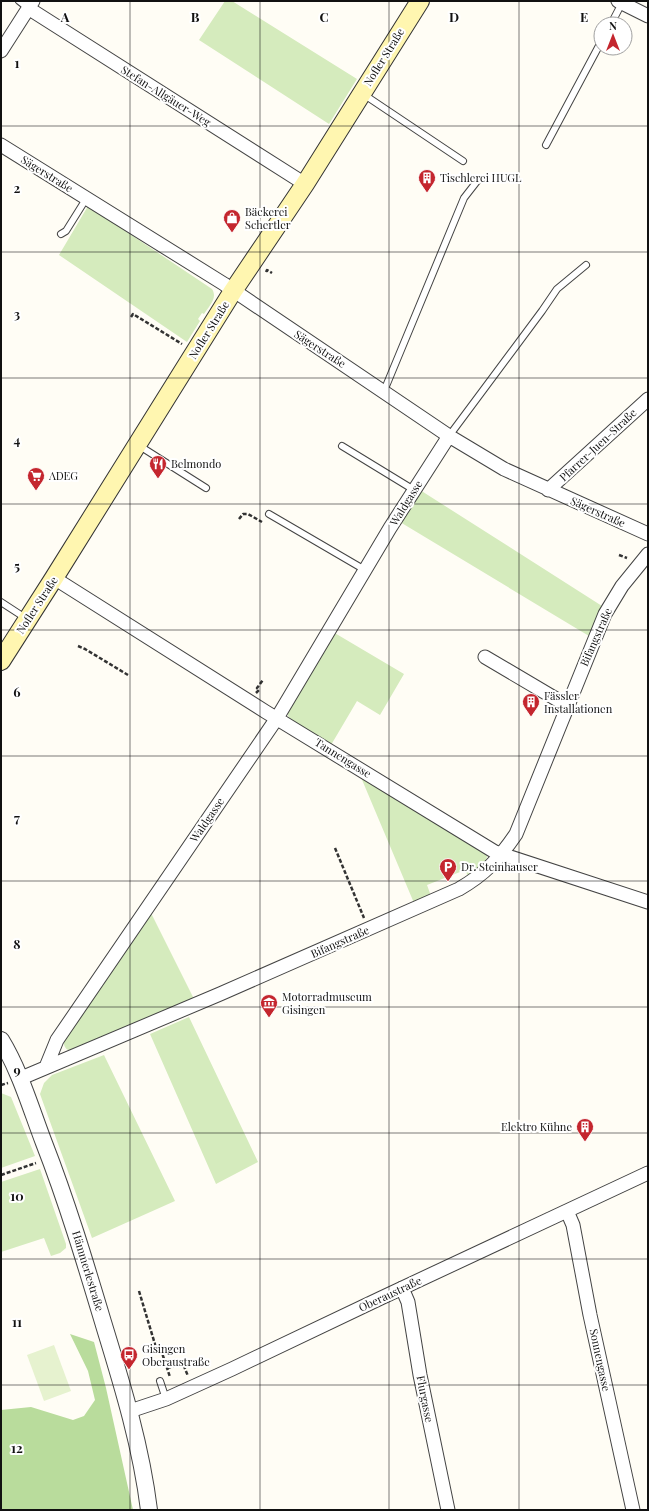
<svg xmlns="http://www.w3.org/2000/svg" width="649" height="1511" viewBox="0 0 649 1511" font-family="'Playfair Display',serif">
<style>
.green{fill:#d5ebbd}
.forest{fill:#b9dc9c}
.pitch{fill:#e6f2cf}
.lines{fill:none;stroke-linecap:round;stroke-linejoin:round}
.service-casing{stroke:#444;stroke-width:8}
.minor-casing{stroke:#444;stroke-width:15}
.tertiary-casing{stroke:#444;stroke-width:18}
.secondary-casing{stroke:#333;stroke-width:20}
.path{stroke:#333;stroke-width:2.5;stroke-dasharray:4 2;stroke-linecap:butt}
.service{stroke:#fff;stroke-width:6}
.minor{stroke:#fff;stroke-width:13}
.tertiary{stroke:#fff;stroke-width:16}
.secondary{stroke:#fff6b0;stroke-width:18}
.grid{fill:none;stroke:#111;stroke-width:1;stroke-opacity:0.55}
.labels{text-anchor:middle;stroke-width:4;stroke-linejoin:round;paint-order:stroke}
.street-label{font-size:11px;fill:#111;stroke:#fff}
.poi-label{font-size:11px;fill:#111;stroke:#fff;text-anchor:start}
.grid-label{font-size:13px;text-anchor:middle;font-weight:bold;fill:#111;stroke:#fff;stroke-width:4;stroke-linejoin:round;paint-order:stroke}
</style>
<rect width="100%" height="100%" fill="#fffdf5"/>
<path class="green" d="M225,1H232L357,79L329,124L199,40Z
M88,206L212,289C218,298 209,306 204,314L202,313L198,319L200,321L187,342L59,255Z
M420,490L602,606L589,636L400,522Z
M333,632L404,674L380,715L357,701L331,745L292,721L288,716V710Z
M360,775L483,849L487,856L486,862L469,878L465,870L427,885L431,896L414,903Z
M151,913L195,1001L74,1051C66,1051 63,1047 64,1039Z
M189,1017L258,1162L216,1184L150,1034Z
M104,1055L175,1201L92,1238L40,1094L44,1083L52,1075Z
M1,1093L11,1097L35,1156L1,1168Z
M40,1169L66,1244V1248L60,1253L51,1256L44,1238L1,1252V1182Z"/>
<path class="forest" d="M70,1334L94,1342L106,1388L133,1510H1V1410L31,1407L73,1420L84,1416L95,1400L88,1371Z"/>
<path class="pitch" d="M54,1345L71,1391L44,1401L27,1355Z"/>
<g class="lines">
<defs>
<path id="service" d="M19,1L28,8
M611,24L622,3
M363,94L463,161
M546,145L601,42
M61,234L66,231L86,199
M384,391L464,198L478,180
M449,436L542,311L557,289L586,265
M138,445L206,488
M342,446L414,490
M269,514L365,570
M1,602L27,619
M160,1381L166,1399"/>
<path id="minor" d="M618,1L648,16
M28,8L305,184
M1,51L33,1
M1,145L224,284L449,436L504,469L648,534
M548,490L648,399
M54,578L266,712L495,852L648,902
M485,657L568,706
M46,1067L57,1040L277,718L390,528L449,436
M19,1079L220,994L459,889C485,874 499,859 516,834L605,614L622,586L648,554
M567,1211L573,1225L590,1315L633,1510
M402,1288L408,1302L420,1375L448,1510
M130,1411L166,1399L232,1369L381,1298L648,1173"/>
<path id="tertiary" d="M1,1040C20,1071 31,1109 44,1143C67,1202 85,1262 103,1322C122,1384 141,1445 149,1510"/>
<path id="secondary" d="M1,661L54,578L233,291L305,184L420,1"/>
</defs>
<use href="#service" class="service-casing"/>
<use href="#minor" class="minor-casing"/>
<use href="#tertiary" class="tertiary-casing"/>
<use href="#secondary" class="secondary-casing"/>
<path class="path" d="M266,272L267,270L272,273
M131,317L133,314L182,344
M239,519L243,514H248L262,522
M619,555L627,558
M78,646L85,649L128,675
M256,693L259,690L257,688L263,680
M335,848L364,918
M1,1085L8,1083
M1,1175L36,1163
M139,1291L157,1351L161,1350L170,1377
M167,1368L183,1364L188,1376"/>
<use href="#service" class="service"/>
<use href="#minor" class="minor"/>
<use href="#tertiary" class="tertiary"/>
<use href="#secondary" class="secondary"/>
</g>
<path class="grid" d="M130,1V1510M260,1V1510M389,1V1510M519,1V1510M1,126H648M1,252H648M1,378H648M1,504H648M1,630H648M1,756H648M1,881H648M1,1007H648M1,1133H648M1,1259H648M1,1385H648"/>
<defs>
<symbol id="building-pin" viewBox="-11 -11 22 30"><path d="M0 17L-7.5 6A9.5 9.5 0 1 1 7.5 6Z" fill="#c4262e" stroke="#fff"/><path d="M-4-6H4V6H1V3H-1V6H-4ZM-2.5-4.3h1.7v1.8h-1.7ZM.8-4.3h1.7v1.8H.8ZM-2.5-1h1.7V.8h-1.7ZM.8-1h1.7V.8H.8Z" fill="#fff"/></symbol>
<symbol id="shop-pin" viewBox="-11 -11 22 30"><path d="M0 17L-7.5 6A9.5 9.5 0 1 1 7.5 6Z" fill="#c4262e" stroke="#fff"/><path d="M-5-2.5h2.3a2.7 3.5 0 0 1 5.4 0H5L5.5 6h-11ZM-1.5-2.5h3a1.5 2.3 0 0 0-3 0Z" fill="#fff"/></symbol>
<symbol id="restaurant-pin" viewBox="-11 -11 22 30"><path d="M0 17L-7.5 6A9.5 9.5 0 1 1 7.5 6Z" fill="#c4262e" stroke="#fff"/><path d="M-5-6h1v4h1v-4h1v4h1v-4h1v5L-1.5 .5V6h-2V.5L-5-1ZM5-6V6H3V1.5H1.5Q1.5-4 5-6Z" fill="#fff"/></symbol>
<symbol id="supermarket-pin" viewBox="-11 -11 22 30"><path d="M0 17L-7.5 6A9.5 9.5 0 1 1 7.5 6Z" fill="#c4262e" stroke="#fff"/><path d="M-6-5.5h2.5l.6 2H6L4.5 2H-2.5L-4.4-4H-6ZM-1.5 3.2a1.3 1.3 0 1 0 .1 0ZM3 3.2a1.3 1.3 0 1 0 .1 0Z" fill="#fff"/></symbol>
<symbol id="parking-pin" viewBox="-11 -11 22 30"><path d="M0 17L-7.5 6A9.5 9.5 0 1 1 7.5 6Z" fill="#c4262e" stroke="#fff"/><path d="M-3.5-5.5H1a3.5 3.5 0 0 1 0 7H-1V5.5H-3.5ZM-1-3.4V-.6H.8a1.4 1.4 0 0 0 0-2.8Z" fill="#fff"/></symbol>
<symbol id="museum-pin" viewBox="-11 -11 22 30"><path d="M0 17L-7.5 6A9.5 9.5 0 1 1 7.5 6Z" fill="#c4262e" stroke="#fff"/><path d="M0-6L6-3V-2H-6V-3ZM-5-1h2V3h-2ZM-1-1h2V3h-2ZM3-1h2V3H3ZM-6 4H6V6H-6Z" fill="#fff"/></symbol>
<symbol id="bus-pin" viewBox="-11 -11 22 30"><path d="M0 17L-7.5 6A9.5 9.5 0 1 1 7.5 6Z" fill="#c4262e" stroke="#fff"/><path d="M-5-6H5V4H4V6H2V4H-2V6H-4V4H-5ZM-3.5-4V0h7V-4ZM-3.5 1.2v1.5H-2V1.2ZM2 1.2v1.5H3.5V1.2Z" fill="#fff"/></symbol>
</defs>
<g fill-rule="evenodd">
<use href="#building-pin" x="417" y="168" width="20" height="27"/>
<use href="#shop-pin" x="222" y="208" width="20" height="27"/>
<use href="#restaurant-pin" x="148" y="454" width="20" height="27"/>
<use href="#supermarket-pin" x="26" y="466" width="20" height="27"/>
<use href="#building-pin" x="521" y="692" width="20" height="27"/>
<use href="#parking-pin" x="438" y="857" width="20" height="27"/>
<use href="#museum-pin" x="259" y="993" width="20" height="27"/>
<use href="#building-pin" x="575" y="1117" width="20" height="27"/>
<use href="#bus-pin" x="119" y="1345" width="20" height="27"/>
</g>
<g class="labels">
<g class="street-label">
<text transform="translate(384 57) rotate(-58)" y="4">Nofler Straße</text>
<text transform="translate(166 96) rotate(32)" y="4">Stefan-Allgäuer-Weg</text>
<text transform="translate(47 174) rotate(32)" y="4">Sägerstraße</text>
<text transform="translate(209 330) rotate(-58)" y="4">Nofler Straße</text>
<text transform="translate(320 349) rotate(33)" y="4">Sägerstraße</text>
<text transform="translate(598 445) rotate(-43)" y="4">Pfarrer-Juen-Straße</text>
<text transform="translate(406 503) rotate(-58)" y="4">Waldgasse</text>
<text transform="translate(598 512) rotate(24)" y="4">Sägerstraße</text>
<text transform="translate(37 605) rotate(-57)" y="4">Nofler Straße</text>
<text transform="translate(596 637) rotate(-66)" y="4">Bifangstraße</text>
<text transform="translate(343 758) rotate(32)" y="4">Tannengasse</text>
<text transform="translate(207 820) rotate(-56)" y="4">Waldgasse</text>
<text transform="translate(340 942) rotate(-24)" y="4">Bifangstraße</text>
<text transform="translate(88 1271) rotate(73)" y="4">Hämmerlestraße</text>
<text transform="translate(390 1294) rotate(-25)" y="4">Oberaustraße</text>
<text transform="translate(600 1360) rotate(78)" y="4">Sonnengasse</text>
<text transform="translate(425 1399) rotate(79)" y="4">Flurgasse</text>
</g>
<g class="poi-label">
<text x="440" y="182">Tischlerei HUGL</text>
<text x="245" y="216">Bäckerei<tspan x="245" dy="13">Schertler</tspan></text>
<text x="171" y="468">Belmondo</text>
<text x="49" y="480">ADEG</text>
<text x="544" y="700">Fässler<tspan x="544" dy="13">Installationen</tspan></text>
<text x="461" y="871">Dr. Steinhauser</text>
<text x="282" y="1001">Motorradmuseum<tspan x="282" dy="13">Gisingen</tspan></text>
<text x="572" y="1131" text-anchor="end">Elektro Kühne</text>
<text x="142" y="1353">Gisingen<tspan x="142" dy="13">Oberaustraße</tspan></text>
</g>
</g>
<g class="grid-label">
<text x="65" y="22">A</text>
<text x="195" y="22">B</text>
<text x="324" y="22">C</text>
<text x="454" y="22">D</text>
<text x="584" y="22">E</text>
<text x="17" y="68">1</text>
<text x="17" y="193">2</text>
<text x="17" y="319">3</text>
<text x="17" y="445">4</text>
<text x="17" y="571">5</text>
<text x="17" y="697">6</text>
<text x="17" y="823">7</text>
<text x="17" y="949">8</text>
<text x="17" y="1075">9</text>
<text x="17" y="1201">10</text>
<text x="17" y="1327">11</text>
<text x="17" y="1453">12</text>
</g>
<rect width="649" height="1511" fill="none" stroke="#111111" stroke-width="4"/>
<g transform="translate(613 36)"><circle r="19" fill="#ffffff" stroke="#a0a0a0"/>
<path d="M0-3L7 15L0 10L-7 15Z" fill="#c4262e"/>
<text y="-6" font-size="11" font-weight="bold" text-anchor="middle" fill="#111111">N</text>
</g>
</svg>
